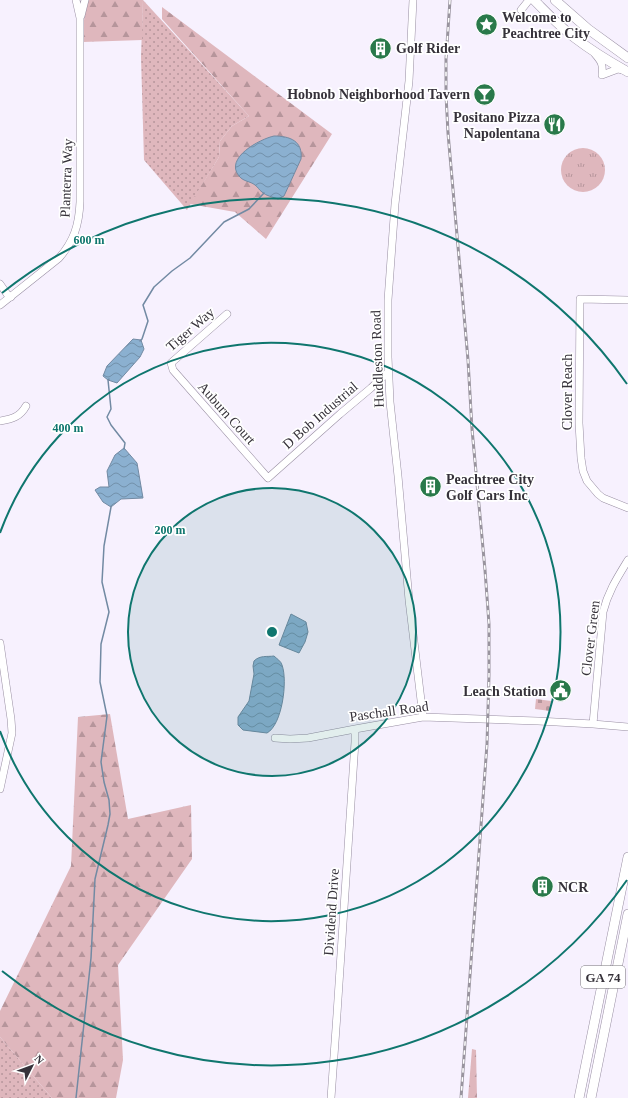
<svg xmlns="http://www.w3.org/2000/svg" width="628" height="1098" viewBox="0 0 628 1098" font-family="Georgia,serif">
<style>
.grass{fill:url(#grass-dots)}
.forest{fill:url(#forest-firs)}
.cemetery{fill:url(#cemetery-stones)}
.park{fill:url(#park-tufts)}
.water{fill:url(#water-waves);stroke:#728aa3}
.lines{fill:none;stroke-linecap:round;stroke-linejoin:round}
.stream{stroke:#728aa3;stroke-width:1.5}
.minor-casing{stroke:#988ea2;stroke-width:8}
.major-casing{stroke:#988ea2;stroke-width:10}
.minor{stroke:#fff;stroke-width:7}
.major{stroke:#fff;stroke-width:9}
.rail-casing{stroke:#99949e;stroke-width:3}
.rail{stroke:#fff;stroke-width:1.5;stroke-dasharray:4.5;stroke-linecap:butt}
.ring{fill:none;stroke:#0f766e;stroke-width:2}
.labels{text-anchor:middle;stroke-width:3.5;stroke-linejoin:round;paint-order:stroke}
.shield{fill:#fff;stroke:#727075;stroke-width:1}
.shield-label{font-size:13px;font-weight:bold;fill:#36323a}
.poi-label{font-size:14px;font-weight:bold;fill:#36323a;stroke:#fff;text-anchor:start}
.street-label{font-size:14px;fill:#36323a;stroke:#fff}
.centre{fill:#0f766e;stroke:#fff;stroke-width:2}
.ring-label{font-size:12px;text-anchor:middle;font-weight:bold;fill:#0f766e;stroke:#fff;stroke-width:3.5;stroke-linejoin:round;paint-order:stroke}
</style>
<defs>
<pattern id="grass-dots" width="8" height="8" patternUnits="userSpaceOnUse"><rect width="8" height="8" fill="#dfb7bd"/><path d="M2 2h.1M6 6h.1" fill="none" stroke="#b6959b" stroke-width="1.8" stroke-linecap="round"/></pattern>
<pattern id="forest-firs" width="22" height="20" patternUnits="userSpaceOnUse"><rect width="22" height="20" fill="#dfb7bd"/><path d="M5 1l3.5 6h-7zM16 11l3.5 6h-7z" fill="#b6959b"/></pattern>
<pattern id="cemetery-stones" width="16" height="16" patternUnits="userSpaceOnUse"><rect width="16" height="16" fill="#dfb7bd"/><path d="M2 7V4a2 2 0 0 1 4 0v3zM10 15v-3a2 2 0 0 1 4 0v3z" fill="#b6959b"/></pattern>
<pattern id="park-tufts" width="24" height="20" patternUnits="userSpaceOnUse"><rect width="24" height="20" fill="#dfb7bd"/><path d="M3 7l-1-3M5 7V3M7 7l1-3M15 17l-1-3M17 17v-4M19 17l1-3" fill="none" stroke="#b6959b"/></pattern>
<pattern id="water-waves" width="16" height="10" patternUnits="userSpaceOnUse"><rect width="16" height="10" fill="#8bb0d0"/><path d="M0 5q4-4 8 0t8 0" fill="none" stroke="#7290aa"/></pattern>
</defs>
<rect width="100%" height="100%" fill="#f7f1fe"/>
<path class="grass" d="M143,0L249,116L232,126L220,141L219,157L187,210L144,160L141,57Z
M0,1037L52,1098H0Z"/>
<path class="forest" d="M88,0H143L142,40L83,42C83,27 84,14 88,0Z
M162,7L332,134L266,239L235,212L190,204L219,157L220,141L232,126L249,116L162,19Z
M110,714L128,819L191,805L192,859L118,965L123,1060L116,1098H52L0,1037V1011L71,866L78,717Z
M472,1049L476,1050L477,1098H468Z"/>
<path class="cemetery" d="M536,699L551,701L550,711L535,709Z"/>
<path class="park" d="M561 170a22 22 0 1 1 44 0a22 22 0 1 1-44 0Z"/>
<path class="water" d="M274,136C290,136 303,141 301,159L284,196L278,199C273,197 266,196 262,192C259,190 258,187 255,185C250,181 244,182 239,176C224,158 260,139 274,136Z
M133,339L141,340L144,349L140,357L117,383L108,380L103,376L107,366Z
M124,448L137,463L143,498L121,499L111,507L103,502L95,490L100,487H109L107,471L115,455Z
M291,614L306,622L308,632L305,642L299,653L279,645Z
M274,656C277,659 281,661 282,665C288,681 282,725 267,733L243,730L238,725V717L249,701L254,674L253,666L254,661C260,655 267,657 274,656Z"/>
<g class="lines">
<path class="stream" d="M140,341L142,339L148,321L143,305L154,287L172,271L190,258L224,222L249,209L264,193
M109,379L108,380L111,409L107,417L111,425L125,443L124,449
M76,1098L91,958L95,879L108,825L110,814L109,800L104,782L101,762L107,716L100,682L101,644L109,612L102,582L104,546L111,507"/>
<defs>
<path id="minor" d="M413,0L409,81L395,204L392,245L388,300V357L390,402L398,476L409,600L423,717
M521,10L529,0
M81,16L85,0
M595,54C602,62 603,65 602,75L618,69L623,70
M0,284L7,294L11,297
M628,300L580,299L579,423L581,458L583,471L587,481L598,494L603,498L628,508
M0,305L59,258C74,241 79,225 80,202V18L76,0
M227,314L171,363L173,370L268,478L340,414L371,388L388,372
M0,421C12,419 20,417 26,406
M0,643L11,719L12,733L0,789
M593,724L603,612C608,592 617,578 628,560
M275,738L290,739L308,738L355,729L423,717L538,721L593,724L628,727
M331,1098L337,1014L355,742V729"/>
<path id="major" d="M534,0C547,13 560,27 575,38C592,51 610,62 628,72
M555,0L588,29L628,58
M579,1098L628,857
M591,1098L628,914"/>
</defs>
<use href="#minor" class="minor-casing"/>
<use href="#major" class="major-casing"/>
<use href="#minor" class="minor"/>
<use href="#major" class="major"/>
<defs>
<path id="rail" d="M450,0L446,59V95L448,133L468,360L472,429L485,570L489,624V675L487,744L461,1098"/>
</defs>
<use href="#rail" class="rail-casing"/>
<use href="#rail" class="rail"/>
</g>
<circle cx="272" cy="632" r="144" fill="#0f766e" fill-opacity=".12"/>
<g class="ring">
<circle cx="272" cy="632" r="144"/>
<path d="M0 533A289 289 0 1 1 0 731"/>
<path d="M627 880A433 433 0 0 1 2 971M2 293A433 433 0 0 1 627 384"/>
</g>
<defs>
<symbol id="sight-disc" viewBox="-11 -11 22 22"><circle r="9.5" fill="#29794a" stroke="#fff"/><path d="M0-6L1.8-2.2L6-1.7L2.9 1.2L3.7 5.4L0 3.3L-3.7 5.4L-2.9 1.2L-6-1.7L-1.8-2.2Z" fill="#fff"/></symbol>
<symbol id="building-disc" viewBox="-11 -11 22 22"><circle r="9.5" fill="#29794a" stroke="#fff"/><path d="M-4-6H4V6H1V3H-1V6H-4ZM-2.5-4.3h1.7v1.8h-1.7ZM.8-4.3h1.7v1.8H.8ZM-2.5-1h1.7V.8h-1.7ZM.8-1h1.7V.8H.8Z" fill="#fff"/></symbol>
<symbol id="bar-disc" viewBox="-11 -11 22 22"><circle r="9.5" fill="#29794a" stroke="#fff"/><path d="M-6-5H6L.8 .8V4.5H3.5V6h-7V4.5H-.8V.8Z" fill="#fff"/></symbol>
<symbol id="restaurant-disc" viewBox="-11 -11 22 22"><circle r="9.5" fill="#29794a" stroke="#fff"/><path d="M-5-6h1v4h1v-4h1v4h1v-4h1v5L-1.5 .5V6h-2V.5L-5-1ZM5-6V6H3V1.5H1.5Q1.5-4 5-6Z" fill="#fff"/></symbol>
<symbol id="civic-disc" viewBox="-11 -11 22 22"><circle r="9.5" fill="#29794a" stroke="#fff"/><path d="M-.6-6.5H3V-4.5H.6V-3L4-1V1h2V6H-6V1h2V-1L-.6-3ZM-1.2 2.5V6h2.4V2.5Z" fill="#fff"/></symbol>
</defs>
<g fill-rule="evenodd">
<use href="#sight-disc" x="474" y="12" width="25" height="25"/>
<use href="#building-disc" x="368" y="36" width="25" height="25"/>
<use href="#bar-disc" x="472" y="82" width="25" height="25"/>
<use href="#restaurant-disc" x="542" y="112" width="25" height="25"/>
<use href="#building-disc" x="418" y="474" width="25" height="25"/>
<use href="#civic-disc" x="548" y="678" width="25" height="25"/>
<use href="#building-disc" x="530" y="874" width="25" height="25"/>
</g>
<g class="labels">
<rect class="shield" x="581" y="966" width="44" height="22" rx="3"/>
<g class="shield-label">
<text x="603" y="982">GA 74</text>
</g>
<g class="poi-label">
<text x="502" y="22">Welcome to<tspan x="502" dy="16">Peachtree City</tspan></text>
<text x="396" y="53">Golf Rider</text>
<text x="470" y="99" text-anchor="end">Hobnob Neighborhood Tavern</text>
<text x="540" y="122" text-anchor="end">Positano Pizza<tspan x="540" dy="16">Napolentana</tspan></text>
<text x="446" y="484">Peachtree City<tspan x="446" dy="16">Golf Cars Inc</tspan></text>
<text x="546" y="696" text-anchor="end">Leach Station</text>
<text x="558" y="892">NCR</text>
</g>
<g class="street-label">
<text transform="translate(66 178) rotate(-88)" y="5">Planterra Way</text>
<text transform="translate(190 329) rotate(-41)" y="5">Tiger Way</text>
<text transform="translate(377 359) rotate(-92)" y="5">Huddleston Road</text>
<text transform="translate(567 392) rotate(-90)" y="5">Clover Reach</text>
<text transform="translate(227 413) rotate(48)" y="5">Auburn Court</text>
<text transform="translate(320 415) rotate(-41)" y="5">D Bob Industrial</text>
<text transform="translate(590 638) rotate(-83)" y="5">Clover Green</text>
<text transform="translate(389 711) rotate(-8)" y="5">Paschall Road</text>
<text transform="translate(331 912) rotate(-86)" y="5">Dividend Drive</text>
</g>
</g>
<circle cx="272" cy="632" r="6" class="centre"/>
<g class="ring-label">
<text x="89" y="244">600 m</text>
<text x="68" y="432">400 m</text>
<text x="170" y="534">200 m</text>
</g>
<g transform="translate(32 1066) rotate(48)" stroke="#ffffff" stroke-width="3" paint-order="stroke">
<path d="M0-3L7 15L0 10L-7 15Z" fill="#36323a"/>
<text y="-6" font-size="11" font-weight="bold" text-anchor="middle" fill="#36323a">N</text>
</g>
</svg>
